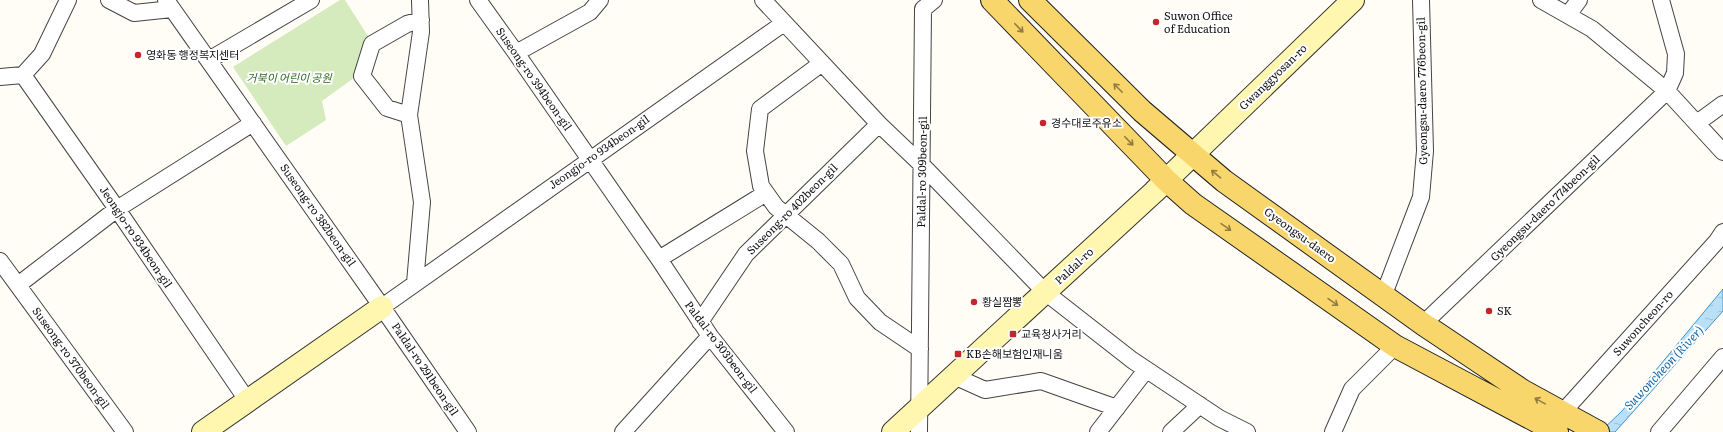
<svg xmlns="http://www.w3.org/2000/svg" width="1723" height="432" viewBox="0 0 1723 432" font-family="Literata,'Noto Sans KR',serif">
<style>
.park{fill:#d5ebbd}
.water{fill:url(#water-ripples);stroke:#3f96cf}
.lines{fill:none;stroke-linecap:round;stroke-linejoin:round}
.street-casing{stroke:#444;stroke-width:18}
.secondary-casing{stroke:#333;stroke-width:24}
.primary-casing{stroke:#222;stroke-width:24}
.street{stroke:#fff;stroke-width:16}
.secondary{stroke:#fff6b0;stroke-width:22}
.primary{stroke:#f9d66b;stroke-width:22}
.oneway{stroke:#917d42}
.poi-dot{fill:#c4262e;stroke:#fff;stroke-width:1.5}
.labels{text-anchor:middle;stroke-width:4;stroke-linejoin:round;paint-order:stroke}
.poi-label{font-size:11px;fill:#111;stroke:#fff;text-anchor:start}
.street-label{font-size:11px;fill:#111;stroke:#fff}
.park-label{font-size:11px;font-style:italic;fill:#2f6b1f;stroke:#fff}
.water-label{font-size:12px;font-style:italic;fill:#1768a6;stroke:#fff}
</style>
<defs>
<pattern id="water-ripples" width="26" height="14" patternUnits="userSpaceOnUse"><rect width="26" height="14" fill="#b9e0f7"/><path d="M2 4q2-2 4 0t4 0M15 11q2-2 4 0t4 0" fill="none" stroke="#9ebfd3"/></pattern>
</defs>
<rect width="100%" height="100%" fill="#fffdf5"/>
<path class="park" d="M340,0H345L371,41L358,75L322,101L326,120L286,146L233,67Z"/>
<path class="water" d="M1723,289V311L1615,432H1600L1622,411Z"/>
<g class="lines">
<defs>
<path id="street" d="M109,0L134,13L172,9
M166,0L382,307L468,432
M478,0L516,53L659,259L710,336L786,432
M763,0L879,124L922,165L1045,292L1132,360L1219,418L1247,432
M1541,0L1592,29L1667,91L1723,152
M1568,15L1579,0
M516,53L590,12L600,0
M209,60L311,0
M822,63L760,109L755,151L761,186L776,207L818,241L841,264L857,298L880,322L920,349
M23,75L117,209L247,400
M0,77L23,75L42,54L68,0
M409,115L387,108L362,76L372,44L407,24L421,20
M1697,123L1723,104
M659,259L766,193
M0,261L125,432
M415,283L422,202L409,115L421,32L420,0
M18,285L117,209L253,123
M1384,294L1421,197L1425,151L1421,0
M382,307L784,23
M700,322L746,254L879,124
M1423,324L1667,91L1675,73L1676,54L1661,0
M954,376L985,390L1041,381L1117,408
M1562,413L1717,241L1723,232
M623,432L710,336
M919,432L923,9L934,0
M1098,432L1146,370
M1171,432L1200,405
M1333,432L1352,389L1395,346
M1659,432L1723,357"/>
<path id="secondary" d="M203,432L382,307
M893,432L1154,192L1353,0"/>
<path id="primary" d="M992,0L1166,180L1193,204L1395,346L1557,432
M1030,0L1142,111L1224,181L1423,324L1523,391L1598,432"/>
</defs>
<use href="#street" class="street-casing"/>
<use href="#secondary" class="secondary-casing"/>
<use href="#primary" class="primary-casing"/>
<use href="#street" class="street"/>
<use href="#secondary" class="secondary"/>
<use href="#primary" class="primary"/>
</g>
<defs><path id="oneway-shaft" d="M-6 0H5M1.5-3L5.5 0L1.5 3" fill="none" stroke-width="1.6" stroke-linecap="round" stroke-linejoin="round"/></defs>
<g class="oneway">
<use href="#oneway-shaft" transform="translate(1019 28) rotate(46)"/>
<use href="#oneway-shaft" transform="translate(1118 88) rotate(-135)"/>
<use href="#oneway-shaft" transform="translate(1129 141) rotate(46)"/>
<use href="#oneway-shaft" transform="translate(1216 174) rotate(-140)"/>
<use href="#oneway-shaft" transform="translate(1226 227) rotate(35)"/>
<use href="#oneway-shaft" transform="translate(1333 302) rotate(35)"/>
<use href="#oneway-shaft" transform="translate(1540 401) rotate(-151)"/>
</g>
<g class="poi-dot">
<circle cx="1156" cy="22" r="4"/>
<circle cx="138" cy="55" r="4"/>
<circle cx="1043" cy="123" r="4"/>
<circle cx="974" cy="302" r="4"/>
<circle cx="1489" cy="311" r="4"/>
<rect x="1009" y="330" width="8" height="8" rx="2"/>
<rect x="954" y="350" width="8" height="8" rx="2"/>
</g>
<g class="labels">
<g class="poi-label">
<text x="1164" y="20">Suwon Office<tspan x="1164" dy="13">of Education</tspan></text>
<text x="146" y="59">영화동 행정복지센터</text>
<text x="1051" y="127">경수대로주유소</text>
<text x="982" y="306">황실짬뽕</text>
<text x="1497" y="315">SK</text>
<text x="1021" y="338">교육청사거리</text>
<text x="966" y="358">KB손해보험인재니움</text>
</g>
<g class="street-label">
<text transform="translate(1273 77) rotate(-44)" y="4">Gwanggyosan-ro</text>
<text transform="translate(534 79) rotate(55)" y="4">Suseong-ro 394beon-gil</text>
<text transform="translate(1422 91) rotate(-91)" y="4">Gyeongsu-daero 776beon-gil</text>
<text transform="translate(599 152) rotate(-35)" y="4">Jeongjo-ro 934beon-gil</text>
<text transform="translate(922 172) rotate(-89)" y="4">Paldal-ro 309beon-gil</text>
<text transform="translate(1545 208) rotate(-44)" y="4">Gyeongsu-daero 774beon-gil</text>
<text transform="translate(792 209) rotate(-45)" y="4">Suseong-ro 402beon-gil</text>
<text transform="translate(318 215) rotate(55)" y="4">Suseong-ro 382beon-gil</text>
<text transform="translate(1300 235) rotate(36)" y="4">Gyeongsu-daero</text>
<text transform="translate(136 237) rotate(56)" y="4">Jeongjo-ro 934beon-gil</text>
<text transform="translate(1074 266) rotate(-43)" y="4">Paldal-ro</text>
<text transform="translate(1643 323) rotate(-48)" y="4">Suwoncheon-ro</text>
<text transform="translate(721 347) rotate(53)" y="4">Paldal-ro 303beon-gil</text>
<text transform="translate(71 358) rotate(54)" y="4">Suseong-ro 370beon-gil</text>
<text transform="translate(425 369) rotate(56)" y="4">Paldal-ro 291beon-gil</text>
</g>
<g class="park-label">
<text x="289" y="82">거북이 어린이 공원</text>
</g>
<g class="water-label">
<text transform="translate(1664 368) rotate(-47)" y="4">Suwoncheon (River)</text>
</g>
</g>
</svg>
